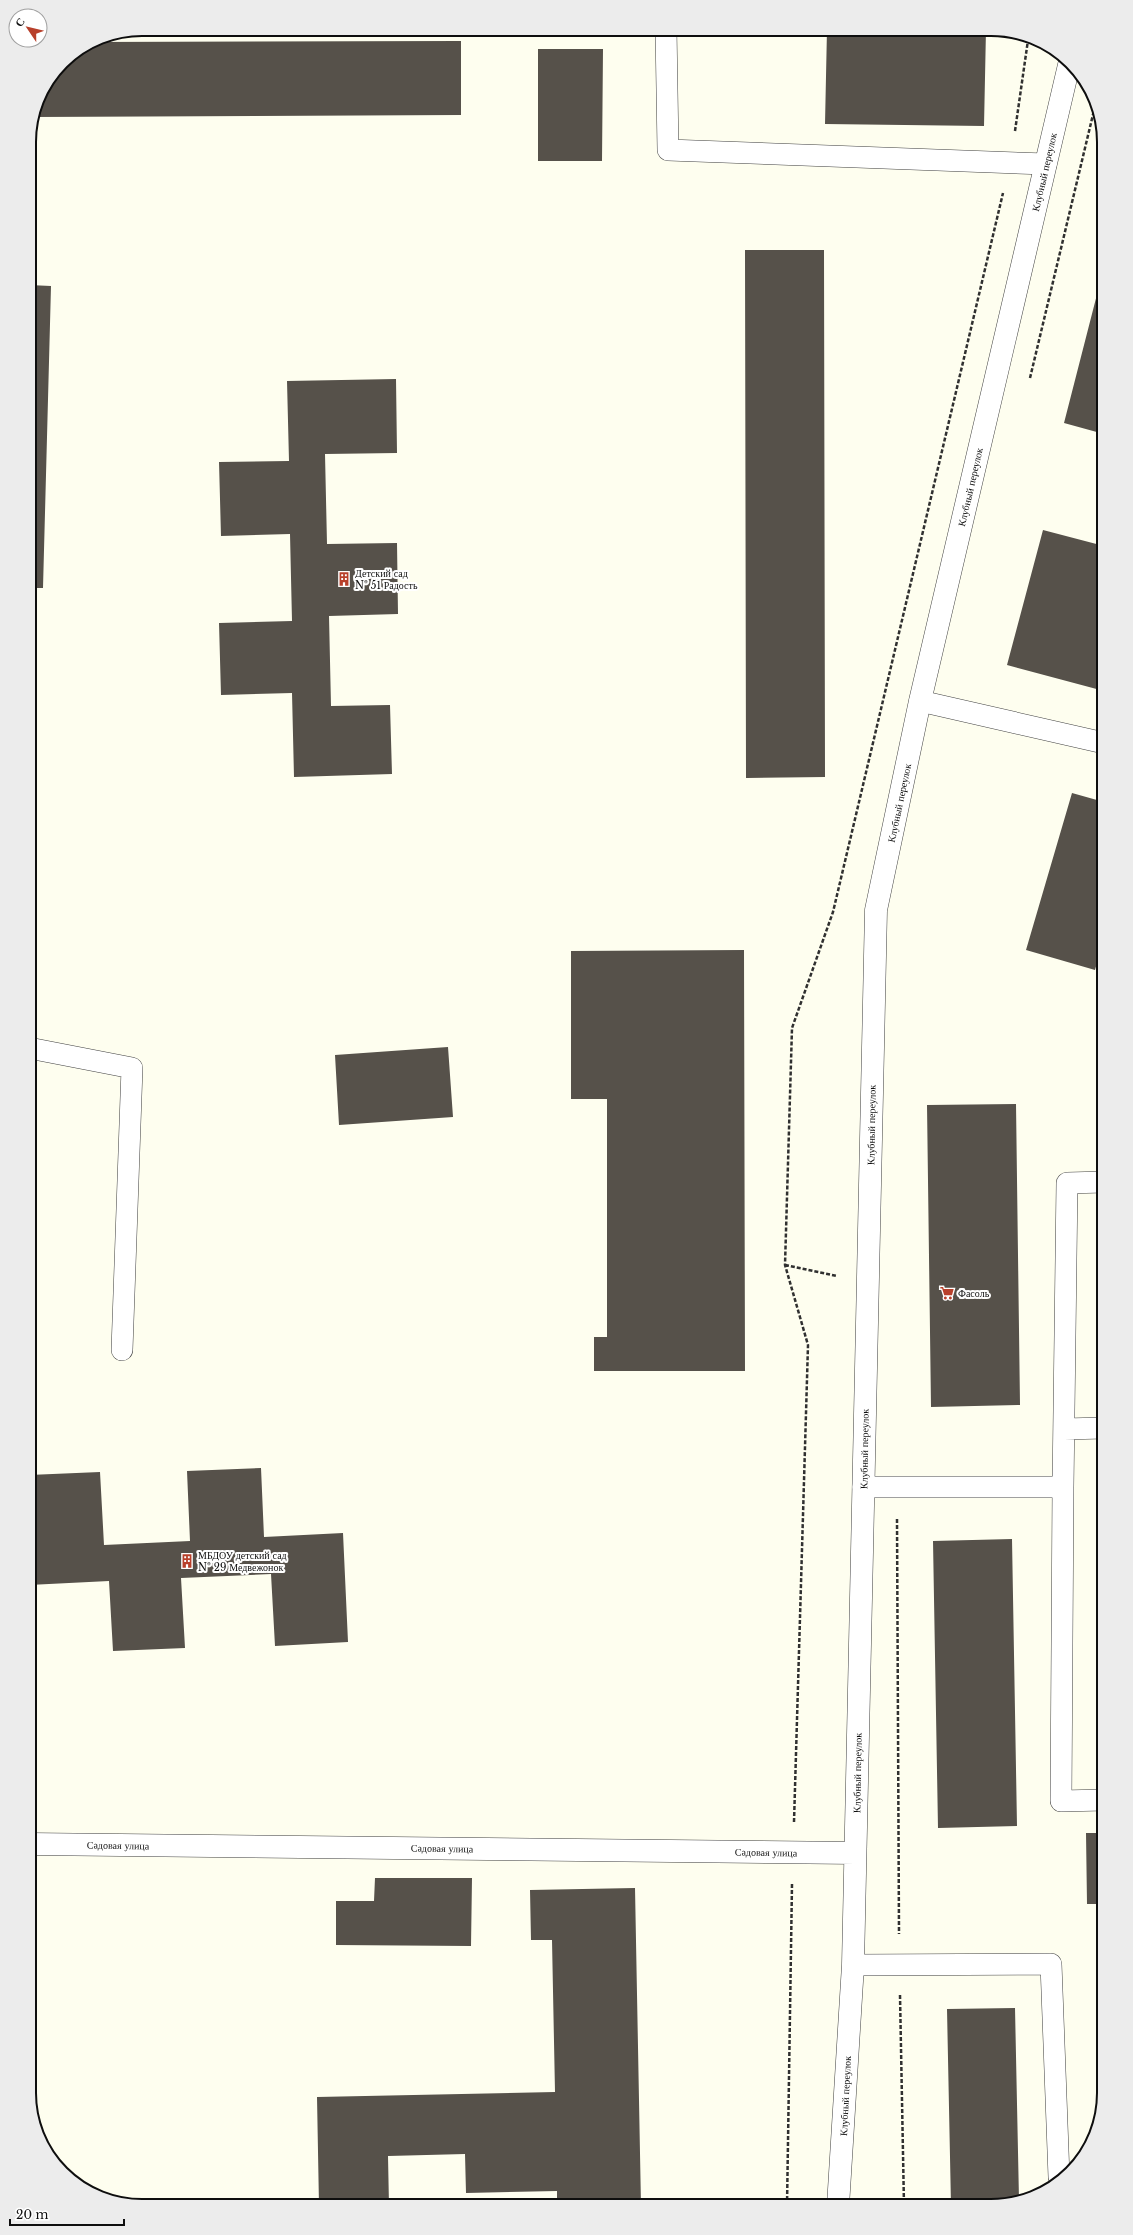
<svg xmlns="http://www.w3.org/2000/svg" width="1133" height="2235" viewBox="0 0 1133 2235" font-family="'Libre Baskerville',serif">
<style>
.building{fill:#56514a}
.lines{fill:none;stroke-linecap:round;stroke-linejoin:round}
.service-casing{stroke:#414141;stroke-width:22}
.minor-casing{stroke:#414141;stroke-width:23}
.path{stroke:#303030;stroke-width:2.5;stroke-dasharray:4 2;stroke-linecap:butt}
.service{stroke:#fff;stroke-width:21}
.minor{stroke:#fff;stroke-width:22}
.labels{text-anchor:middle;stroke-width:4;stroke-linejoin:round;paint-order:stroke}
.street-label{font-size:10px;fill:#0e0e0e;stroke:#fff}
.poi-label{font-size:10px;fill:#0e0e0e;stroke:#fff;text-anchor:start}
.rim{fill:none;stroke:#0e0e0e;stroke-width:2}
</style>
<rect width="100%" height="100%" fill="#fefeef"/>
<path class="building" d="M827,29H986L984,126L825,124Z
M461,41V115L33,117L38,99L62,62L92,42Z
M538,49H603L602,161H538Z
M745,250H824L825,777L746,778Z
M1103,271H1104V434L1064,423Z
M29,285L51,286L43,588H29Z
M396,379L397,453L325,454L327,544L397,543L398,614L329,616L331,706L390,705L392,774L294,777L292,693L221,695L219,623L292,621L290,534L221,536L219,462L289,461L287,381Z
M1043,530L1104,546V691L1007,665Z
M1072,793L1104,802V937L1095,970L1026,950Z
M744,950L745,1371H594V1337H607V1099H571V951Z
M448,1047L453,1117L339,1125L335,1055Z
M1016,1104L1020,1405L931,1407L927,1105Z
M1102,1227H1104V1253H1103Z
M261,1468L264,1537L343,1533L348,1642L275,1646L271,1574L181,1578L185,1648L113,1651L109,1581L29,1585V1547H32L29,1475L100,1472L104,1545L190,1541L187,1471Z
M1012,1539L1017,1826L938,1828L933,1541Z
M1086,1833H1104V1904H1087Z
M375,1878H472L471,1946L336,1945V1901H374Z
M635,1888L641,2206H557V2191L466,2193L465,2154L388,2156L389,2206H319L317,2097L555,2092L552,1940H531L530,1890Z
M1015,2008L1019,2200L991,2206H951L947,2009Z"/>
<g class="lines">
<defs>
<path id="service" d="M666,29L668,150L1046,164
M920,701L1104,743
M29,1048L132,1068L122,1350
M1064,1429L1104,1428
M863,1487H1063L1061,1801L1104,1800
M1063,1487L1067,1183L1104,1182
M853,1965L1051,1964L1059,2177"/>
<path id="minor" d="M29,1844L855,1853
M838,2206L853,1965L876,910L920,701L1069,65"/>
</defs>
<use href="#service" class="service-casing"/>
<use href="#minor" class="minor-casing"/>
<path class="path" d="M1015,131L1028,40
M1030,378L1096,102
M785,1265L837,1276
M897,1519L899,1934
M794,1822L808,1345L785,1265L792,1028L833,912L1003,193
M900,1995L904,2206
M787,2206L792,1884"/>
<use href="#service" class="service"/>
<use href="#minor" class="minor"/>
</g>
<defs>
<symbol id="building-bare" viewBox="-9 -9 18 18"><path d="M-4-6H4V6H1V3H-1V6H-4ZM-2.5-4.3h1.7v1.8h-1.7ZM.8-4.3h1.7v1.8H.8ZM-2.5-1h1.7V.8h-1.7ZM.8-1h1.7V.8H.8Z" fill="#b8402b" stroke="#fff" stroke-width="2.5" paint-order="stroke"/></symbol>
<symbol id="supermarket-bare" viewBox="-9 -9 18 18"><path d="M-6-5.5h2.5l.6 2H6L4.5 2H-2.5L-4.4-4H-6ZM-1.5 3.2a1.3 1.3 0 1 0 .1 0ZM3 3.2a1.3 1.3 0 1 0 .1 0Z" fill="#b8402b" stroke="#fff" stroke-width="2.5" paint-order="stroke"/></symbol>
</defs>
<g fill-rule="evenodd">
<use href="#building-bare" x="334" y="569" width="20" height="20"/>
<use href="#supermarket-bare" x="937" y="1283" width="20" height="20"/>
<use href="#building-bare" x="177" y="1551" width="20" height="20"/>
</g>
<g class="labels">
<g class="street-label">
<text transform="translate(1044 172) rotate(-77)" y="4">Клубный переулок</text>
<text transform="translate(970 487) rotate(-77)" y="4">Клубный переулок</text>
<text transform="translate(899 803) rotate(-78)" y="4">Клубный переулок</text>
<text transform="translate(871 1125) rotate(-89)" y="4">Клубный переулок</text>
<text transform="translate(864 1449) rotate(-89)" y="4">Клубный переулок</text>
<text transform="translate(857 1773) rotate(-89)" y="4">Клубный переулок</text>
<text transform="translate(118 1845) rotate(1)" y="4">Садовая улица</text>
<text transform="translate(442 1848) rotate(1)" y="4">Садовая улица</text>
<text transform="translate(766 1852) rotate(1)" y="4">Садовая улица</text>
<text transform="translate(845 2096) rotate(-87)" y="4">Клубный переулок</text>
</g>
<g class="poi-label">
<text x="355" y="577">Детский сад<tspan x="355" dy="12">№ 51 Радость</tspan></text>
<text x="958" y="1297">Фасоль</text>
<text x="198" y="1559">МБДОУ детский сад<tspan x="198" dy="12">№ 29 Медвежонок</tspan></text>
</g>
</g>
<path d="M0 0H1133V2235H0ZM142 36H991A106 106 0 0 1 1097 142V2093A106 106 0 0 1 991 2199H142A106 106 0 0 1 36 2093V142A106 106 0 0 1 142 36Z" fill="#ececec" fill-rule="evenodd"/>
<path class="rim" d="M142 36H991A106 106 0 0 1 1097 142V2093A106 106 0 0 1 991 2199H142A106 106 0 0 1 36 2093V142A106 106 0 0 1 142 36Z"/>
<g transform="translate(28 28) rotate(305)"><circle r="19" fill="#ffffff" stroke="#9f9f9f"/>
<path d="M0-3L7 15L0 10L-7 15Z" fill="#b8402b"/>
<text y="-6" font-size="11" font-weight="bold" text-anchor="middle" fill="#0e0e0e">С</text>
</g>
<path d="M10 2219v6h114v-6" fill="none" stroke="#0e0e0e" stroke-width="2"/>
<text x="16" y="2219" font-size="12" fill="#0e0e0e" stroke="#ffffff" stroke-width="3" paint-order="stroke">20 m</text>
</svg>
